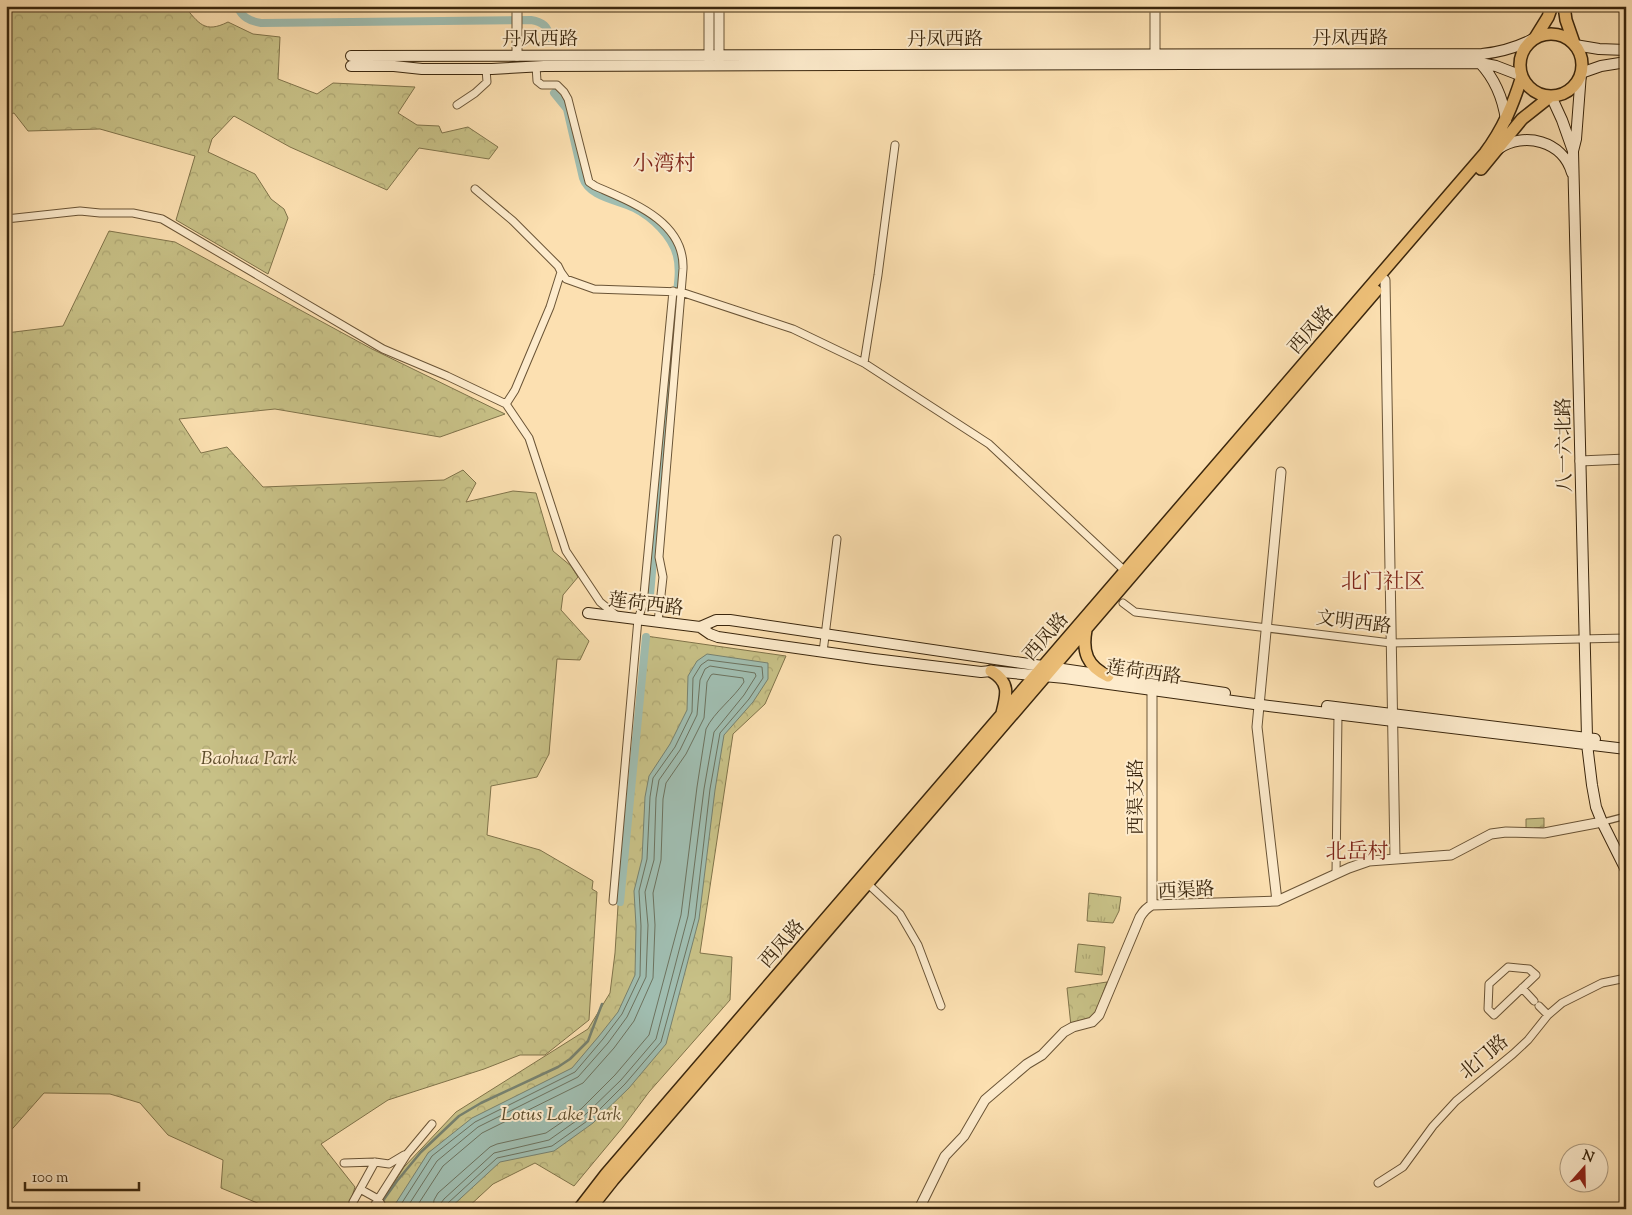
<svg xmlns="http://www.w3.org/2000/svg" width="1632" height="1215" viewBox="0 0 1632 1215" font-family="'Sorts Mill Goudy','Noto Serif SC',serif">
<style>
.grass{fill:url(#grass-tufts);stroke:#80734a}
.forest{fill:url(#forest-crowns);stroke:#80734a}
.water{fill:#a0bdb0;stroke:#77816f}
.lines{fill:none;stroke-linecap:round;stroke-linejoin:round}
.shore{stroke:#6d725e;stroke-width:1}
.stream{stroke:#77816f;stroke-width:2.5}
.canal{stroke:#a0bdb0;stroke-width:8}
.pedestrian-casing{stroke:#6a5436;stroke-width:8}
.minor-casing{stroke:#6a5436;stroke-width:9}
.tertiary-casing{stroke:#6a5436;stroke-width:11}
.secondary-casing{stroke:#3a260d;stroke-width:12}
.primary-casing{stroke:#3a260d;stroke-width:14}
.pedestrian{stroke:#fdebcc;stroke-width:5}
.minor{stroke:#fdebcc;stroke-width:7}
.tertiary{stroke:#fdebcc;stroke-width:9}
.secondary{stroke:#fdebcc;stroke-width:10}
.primary{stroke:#eec078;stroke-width:11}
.labels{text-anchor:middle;stroke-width:4;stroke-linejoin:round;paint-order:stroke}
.street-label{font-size:19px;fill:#3a260d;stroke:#fdebcc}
.park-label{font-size:19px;font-style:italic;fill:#5d4c2b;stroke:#fdebcc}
.quarter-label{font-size:21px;fill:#7a1f14;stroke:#fdebcc}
</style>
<defs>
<pattern id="grass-tufts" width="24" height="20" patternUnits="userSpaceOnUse" patternTransform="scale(1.25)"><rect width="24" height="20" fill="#c7c086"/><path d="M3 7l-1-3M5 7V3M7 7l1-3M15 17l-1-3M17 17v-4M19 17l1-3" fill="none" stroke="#aca572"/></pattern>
<pattern id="forest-crowns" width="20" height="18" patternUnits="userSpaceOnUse" patternTransform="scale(1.25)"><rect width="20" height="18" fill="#c7c086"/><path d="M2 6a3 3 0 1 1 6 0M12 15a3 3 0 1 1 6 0" fill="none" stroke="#aca572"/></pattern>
</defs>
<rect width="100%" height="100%" fill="#fce0b1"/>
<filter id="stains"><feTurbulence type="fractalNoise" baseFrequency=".004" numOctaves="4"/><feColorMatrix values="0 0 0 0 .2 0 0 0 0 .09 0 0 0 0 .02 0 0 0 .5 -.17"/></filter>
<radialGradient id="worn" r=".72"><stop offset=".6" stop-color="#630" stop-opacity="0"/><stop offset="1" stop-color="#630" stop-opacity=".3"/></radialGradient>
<path class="grass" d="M1089,893L1121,897L1119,911L1113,923L1087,921Z
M1078,944L1105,947L1102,975L1075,972Z"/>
<path class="forest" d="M6,6H184C199,23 204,34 228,22L253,34L280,37L278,79L317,94L333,83L415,87L398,113L417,125L439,126L442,133L468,127L498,147L489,159L419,148L387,190L290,147L234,116L212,139L208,152L255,174L271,199L284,209L288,218L268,274L176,220L195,156L100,129L28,131L14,113L6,116Z
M109,231L175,242L372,349L505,414L440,437L275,409L179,419L201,453L227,447L263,487L444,480L463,470L476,483L466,502L513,491L536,493L553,551L571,566L578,577L563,595L561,610L589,641L580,660L557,659L549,754L537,777L491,786L487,835L540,850L593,881L592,889L597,892L589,1020L545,1055H520L484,1069L388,1100L321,1144L355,1187L348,1209H272L221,1188L223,1160L168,1135L140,1103L110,1094L44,1093L6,1136V333L63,326Z
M646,636L786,656L765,704L733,734L700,953L732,957L730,1000L649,1092L623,1127L574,1186L535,1163L493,1184L466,1209H378L404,1167L456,1112L588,1029L610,993L615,953L620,874Z
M1544,818V827L1534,828V830L1526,829V819Z
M1107,982L1094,1018L1071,1026L1067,988Z"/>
<path class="water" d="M707,654L768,663V679L753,702L724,735L715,790L699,919L666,1044L629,1088L593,1123L554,1151L500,1162L449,1209H392L428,1153L472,1118L572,1068L599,1036L618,1012L635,975L636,926L634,891L642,859L645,797L649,776L670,744L687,710L688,676L697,661Z"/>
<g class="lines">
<path class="shore" d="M398,1209L432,1156L475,1122L575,1072L603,1039L622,1014L640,976L641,926L639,891L647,859L650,797L653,778L675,747L692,712L693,678L701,665L708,660L762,667L763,678L749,699L720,733L710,789L695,918L661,1042L625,1084L590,1119L552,1146L497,1158L448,1203L446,1209
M406,1209L437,1161L478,1127L578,1077L608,1043L627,1017L646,977L648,925L645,892L654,860L656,798L659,780L680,750L697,715L700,680L705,669L710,666L755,673L756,676L744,695L714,732L704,789L688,916L656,1039L621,1080L586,1114L549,1140L494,1153L444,1199L441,1203L440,1209
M415,1209L443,1166L482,1133L583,1083L614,1048L634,1021L653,978L655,925L653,893L661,860L663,799L666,783L686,754L704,718L707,682L711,675L713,674L743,678L744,682C734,698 714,712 706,729L697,787L681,915L649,1035L615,1075L581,1109L546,1133L497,1144L490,1147L438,1193L434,1200L433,1209"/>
<path class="stream" d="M377,1209L397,1181L421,1152L459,1116L481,1103L558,1067L570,1059L588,1041L602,1004"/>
<path class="canal" d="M237,6C242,17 249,21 261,23L531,20C543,22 548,26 550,38
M554,93L567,109L583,178C589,197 618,200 634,208C652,217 672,236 677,256C681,271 677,290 675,306L649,607
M620,902L646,637"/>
<defs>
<path id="pedestrian" d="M1603,822L1626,816"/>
<path id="minor" d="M536,66L537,81L542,85H557L564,92L568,99L589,182L595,186C631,202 685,221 683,269L659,557L663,577L658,622
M457,105L475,93L487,82L486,69
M475,189L513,221L558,266L561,272L550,307L515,390L506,404
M6,219L80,211L100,213H133L162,219L383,349L447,376L506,404L529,438L566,551L600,602L617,616
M561,272L566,279L594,289L681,292L793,329L864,363L989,444L1125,571
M864,363L878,275L895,145
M1123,603L1135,612L1391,643L1626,638
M823,652L837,539
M1336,874L1338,714
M867,883L900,914L918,945L941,1006
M613,901L638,619L643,605L673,291
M1508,967L1529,969L1536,975L1494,1015L1488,1009L1489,984Z
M1522,988L1534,1001
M1539,1006L1548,1015
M344,1163L375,1162L389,1164L404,1155
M1378,1183L1403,1167L1433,1126L1456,1101L1513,1054L1528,1040L1548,1015L1562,1003L1602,983L1626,978
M360,1189L378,1199L384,1209
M353,1202L375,1162
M372,1209L407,1154L432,1124"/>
<path id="tertiary" d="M1155,6V61
M517,56V6
M709,61V6
M719,61V6
M1385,280L1395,858
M1580,461L1626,459
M1152,689V905
M1277,901L1257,727L1281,472
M919,1209L945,1156L964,1136L985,1100L1027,1064L1042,1055L1064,1032L1073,1027L1092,1022L1099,1015L1140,917C1143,912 1146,908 1152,905L1277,901L1349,868L1369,861L1451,855L1491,834L1506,832L1544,833L1602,822"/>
<path id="secondary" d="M1575,45L1599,49L1626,50
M351,56L1482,54C1502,52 1518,47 1535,38
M1626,62L1601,66L1581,73L1576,139L1573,151L1587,737L1584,741L1587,744L1592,785L1596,807L1602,822L1626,870
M1480,63C1495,79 1503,99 1506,120
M351,66H394L422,69H492L544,66L1480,63L1496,66L1522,76
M1551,96L1562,120L1573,151
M1498,149C1524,131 1563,141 1572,173
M588,613L700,627L710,634L718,637L874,659L981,672L991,671L1065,678L1269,706L1626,749
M700,627L716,620H730L1225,693
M1327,706L1595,739"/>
<path id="primary" d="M1564,6L1566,20L1574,43
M1520 65a31 31 0 1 1 62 0a31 31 0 1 1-62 0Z
M1535,38L1548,17L1552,6
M1481,169L1522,119L1551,96
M1086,630C1082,652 1087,666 1108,676
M991,671C1010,682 1007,694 1002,713
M579,1209L606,1174L1485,153C1503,129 1513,105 1522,76
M590,1209L613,1180L1376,291"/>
</defs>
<use href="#pedestrian" class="pedestrian-casing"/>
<use href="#minor" class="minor-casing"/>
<use href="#tertiary" class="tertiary-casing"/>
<use href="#secondary" class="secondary-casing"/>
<use href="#primary" class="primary-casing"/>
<use href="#pedestrian" class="pedestrian"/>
<use href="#minor" class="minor"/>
<use href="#tertiary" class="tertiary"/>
<use href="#secondary" class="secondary"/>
<use href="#primary" class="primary"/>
</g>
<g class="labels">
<g class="street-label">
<text x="1350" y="44">丹凤西路</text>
<text x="540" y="45">丹凤西路</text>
<text x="945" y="45">丹凤西路</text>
<text transform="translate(1310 329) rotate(-49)" y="7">西凤路</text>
<text transform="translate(1563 445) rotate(-91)" y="7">八一六北路</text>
<text transform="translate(646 603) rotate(7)" y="7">莲荷西路</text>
<text transform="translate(1354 621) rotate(7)" y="7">文明西路</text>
<text transform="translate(1045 636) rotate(-49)" y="7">西凤路</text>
<text transform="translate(1144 671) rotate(8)" y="7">莲荷西路</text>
<text transform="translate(1135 797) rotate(-90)" y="7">西渠支路</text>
<text transform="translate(1186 889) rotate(-3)" y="7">西渠路</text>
<text transform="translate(781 943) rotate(-49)" y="7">西凤路</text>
<text transform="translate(1483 1056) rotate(-40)" y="7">北门路</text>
</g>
<g class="park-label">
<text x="249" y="764">Baohua Park</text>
<text x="561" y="1120">Lotus Lake Park</text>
</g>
<g class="quarter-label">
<text x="664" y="170">小湾村</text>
<text x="1383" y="588">北门社区</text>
<text x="1357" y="858">北岳村</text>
</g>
</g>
<rect width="1632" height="1215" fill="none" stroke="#fce0b1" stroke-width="25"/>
<rect x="8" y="8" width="1617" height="1200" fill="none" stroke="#3a260d" stroke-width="2.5"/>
<rect x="12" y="12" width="1607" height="1190" fill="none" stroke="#3a260d"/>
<g transform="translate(1584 1168) rotate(20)"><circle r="24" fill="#fdebcc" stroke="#af9c80"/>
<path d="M0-4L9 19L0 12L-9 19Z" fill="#8f2418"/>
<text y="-8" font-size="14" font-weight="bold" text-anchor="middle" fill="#3a260d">N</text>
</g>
<path d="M25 1182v8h114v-8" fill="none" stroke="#3a260d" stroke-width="2.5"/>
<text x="32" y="1182" font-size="15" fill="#3a260d" stroke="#fdebcc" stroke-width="4" paint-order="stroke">100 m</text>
<rect width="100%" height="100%" filter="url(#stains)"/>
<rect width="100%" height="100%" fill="url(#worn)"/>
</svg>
